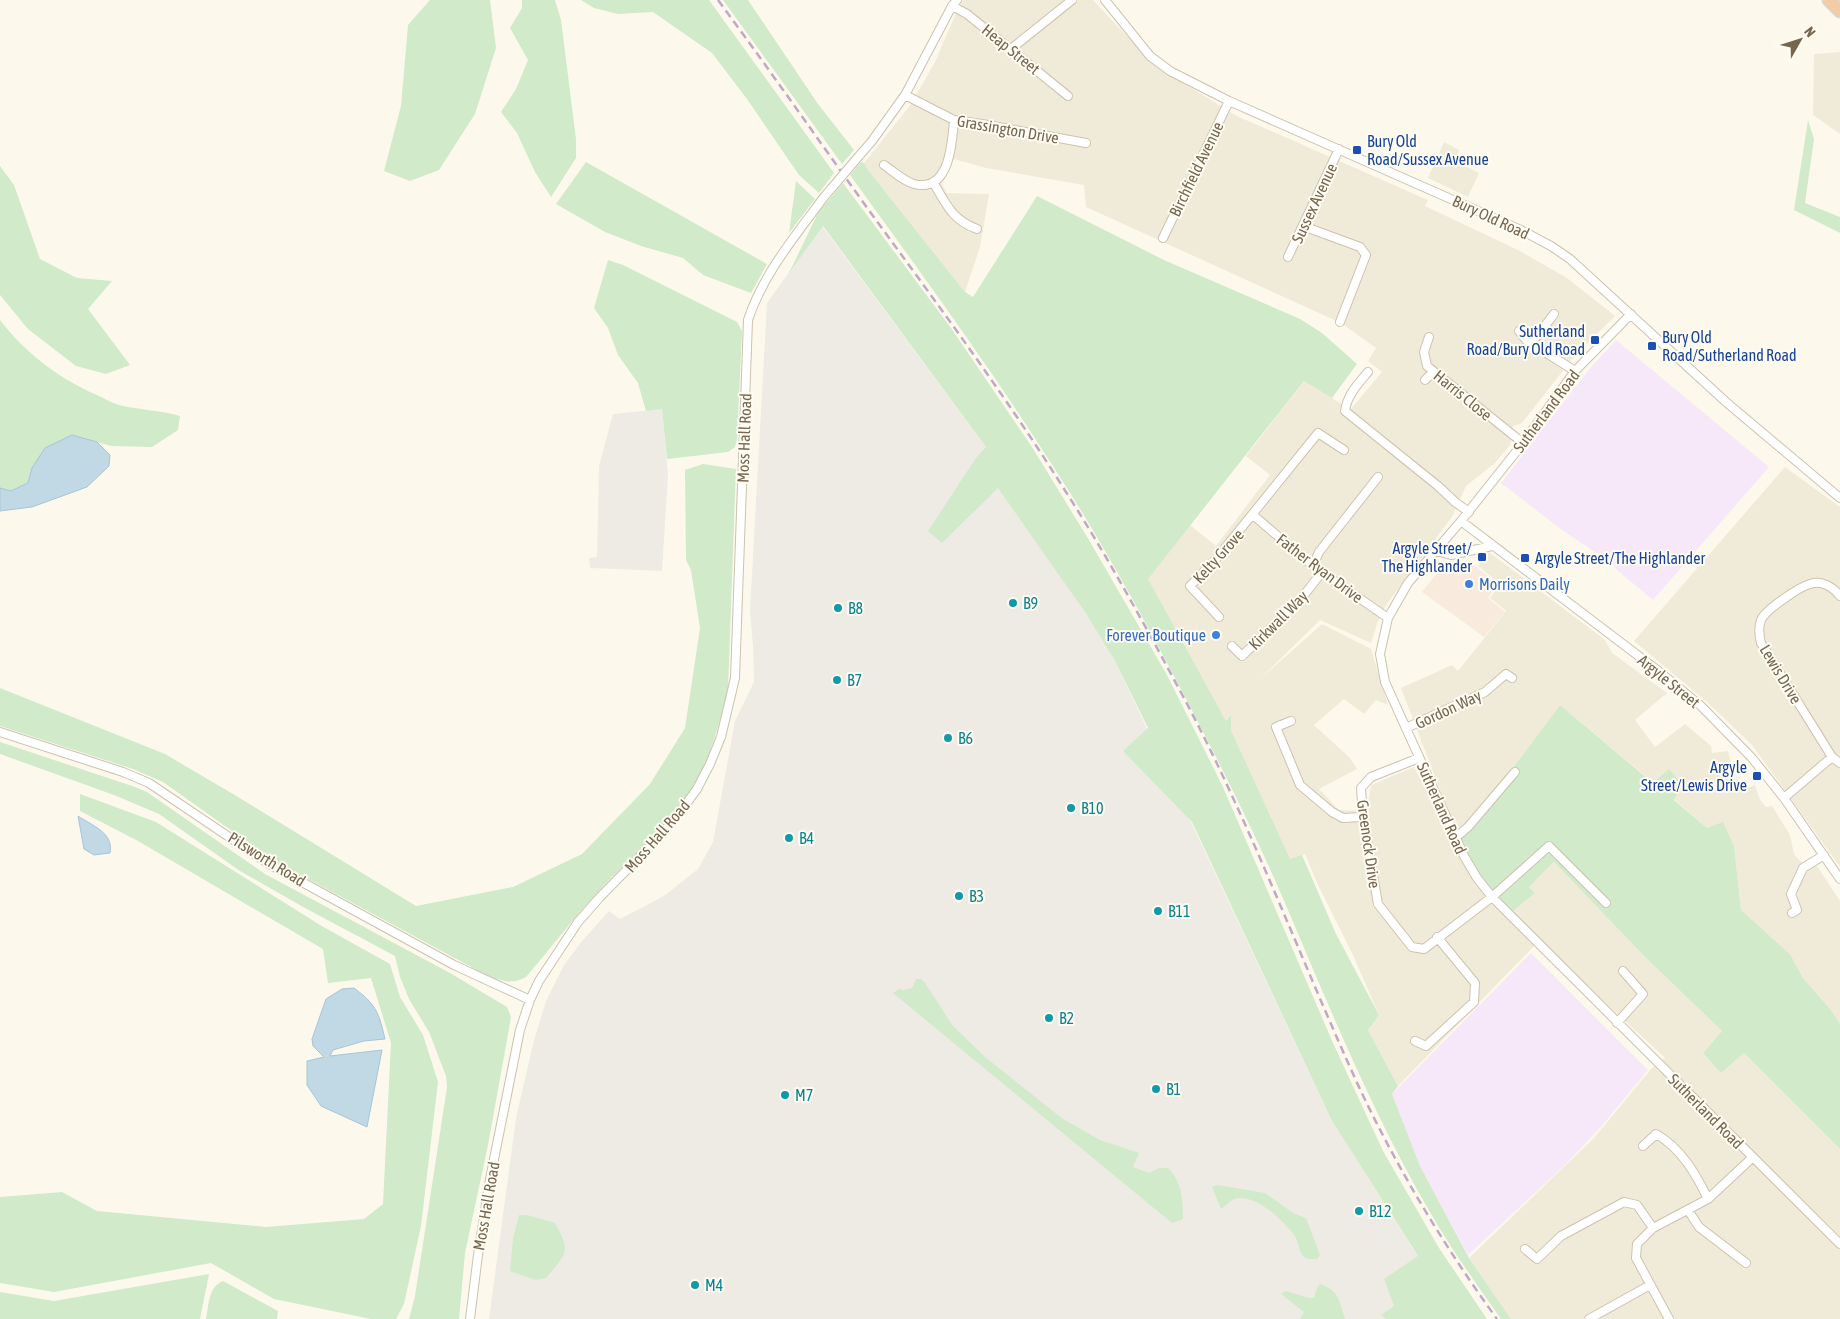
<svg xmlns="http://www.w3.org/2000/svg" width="1840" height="1319" viewBox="0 0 1840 1319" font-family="'Asap Condensed',sans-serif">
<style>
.residential{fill:#f0ebd8}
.commercial{fill:#f8ebde}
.industrial{fill:#eeebe4}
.education{fill:#f6e8f9}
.green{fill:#d0eaca}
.water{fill:#c1d8e5;stroke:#a7c5d7}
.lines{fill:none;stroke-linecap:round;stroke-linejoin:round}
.minor-casing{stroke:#ccc2af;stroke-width:10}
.highway-casing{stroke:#dcd7d1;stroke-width:15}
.minor{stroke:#fff;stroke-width:8}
.highway{stroke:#f2cba7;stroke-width:12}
.rail{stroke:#c0a9c7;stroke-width:2.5;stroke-dasharray:8 5;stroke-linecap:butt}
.minor-bridge-casing{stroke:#ccc2af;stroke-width:10;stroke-linecap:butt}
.minor-bridge{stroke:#fff;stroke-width:8}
.transit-dot{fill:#1a4fb4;stroke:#fefcf3;stroke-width:2}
.shop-dot{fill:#3f7fe0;stroke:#fefcf3;stroke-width:2}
.culture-dot{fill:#0f9aa8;stroke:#fefcf3;stroke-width:2}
.labels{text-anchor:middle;stroke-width:4;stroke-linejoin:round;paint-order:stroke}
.street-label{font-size:16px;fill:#77664f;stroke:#fefcf3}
.transit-label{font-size:16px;fill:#164399;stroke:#fefcf3;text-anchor:start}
.shop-label{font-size:16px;fill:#366cbe;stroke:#fefcf3;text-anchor:start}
.culture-label{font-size:16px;fill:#0d838f;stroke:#fefcf3;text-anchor:start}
</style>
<rect width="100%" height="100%" fill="#fcf9ec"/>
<path class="residential" d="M963,0H1093L1154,65L1237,116L1428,200L1425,206L1518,250L1567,278L1615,316L1572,359L1522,423L1513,426L1510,445L1495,463L1466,486L1452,517L1381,612L1371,643L1320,620L1260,679L1322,624L1371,649L1388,705L1376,700L1364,714L1344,699L1314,725L1350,758L1357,769L1319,789L1339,810L1357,811L1367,810L1371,785L1414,767L1453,837L1508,916L1535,893L1529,887L1554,862L1644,956L1722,1031L1703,1053L1721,1073L1744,1053L1840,1149V1319H1511L1469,1258L1594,1138L1651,1069L1665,1058L1539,941L1398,1086L1368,1030L1379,1015L1353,955L1318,885L1305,854L1290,860L1231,730V716L1226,721L1147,579L1190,525L1216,546L1270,475L1246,456L1305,380L1350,410L1382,372L1368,361L1376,348L1341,323L1086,207L1084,185L986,168L954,159L940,181L947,193L989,194L980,247L965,292L868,170L864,163L909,107L935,62L956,13Z
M1840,52V134L1813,115L1814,54Z
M1444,142L1459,150L1457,156L1461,158L1459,163L1479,173L1468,197L1428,178Z
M1785,467L1840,507V867L1752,745L1707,702L1634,641Z
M1489,552L1605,640L1612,653L1667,693L1635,720L1655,747L1685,724L1711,746L1712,753L1728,751L1738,791L1755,785L1760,800L1766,807L1772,806L1790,835L1794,854L1800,861L1817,866L1840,901V1024L1831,1010L1803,978L1790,954L1741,910L1734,846L1723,823L1707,828L1674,799L1669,769L1654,783L1560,705L1513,768L1465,826L1457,834L1401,688L1452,665L1458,671L1506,611L1490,598L1500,584L1478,566Z"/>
<path class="commercial" d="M1456,562H1470L1498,584L1488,598L1505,612L1484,637L1422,592L1437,573L1449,564Z"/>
<path class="industrial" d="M822,226L991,454L1115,661L1332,1121L1413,1249L1465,1319H489L516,1118L534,1040L546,1001L564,965L582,941L609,911L620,919L664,896L698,869L713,842L735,721L754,682L753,647L750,610L767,303Z
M662,409L668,475L662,571L590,568L589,558L597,557L599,466L613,414Z"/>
<path class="education" d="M1616,340L1769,467L1653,600L1618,571L1613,564L1562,530L1501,483L1591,367Z
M1531,953L1648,1070L1601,1127L1565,1165L1468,1255L1420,1166L1392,1094Z"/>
<path class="green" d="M430,0H490L496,48L475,114L439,170L410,181L384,171L401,106L408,25Z
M522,0H555L561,20L576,139V158L551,197L535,172L517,133L501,112L516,89L528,60L510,28L522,8Z
M581,0H709L834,173L819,193L799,175L747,99L712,53L653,12L618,14L594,8Z
M723,0H748L818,104L854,150L842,164Z
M1808,120L1814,139L1805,203L1840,217V233L1794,210Z
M586,162L767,264L751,293L703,275L683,258L641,246L605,232L556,204Z
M861,162L864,163L868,170L965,292L973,297L1037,196L1164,260L1300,319L1322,333L1357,364L1332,398L1304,381L1148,579L1226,721L1231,715V730L1290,859L1302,855L1336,934L1379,1015L1368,1030L1398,1086L1392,1094L1420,1166L1469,1258L1511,1319H1501C1477,1285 1452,1250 1431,1214C1372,1113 1328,1004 1282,896C1252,827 1218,760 1183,693C1144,619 1104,545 1058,474C993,371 921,273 850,175Z
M0,166L14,185L40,259L77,278L112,281L88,309L130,365L106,374L76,366L28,329L0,295Z
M796,181L815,199L789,233Z
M843,183L951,328L1032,447L1089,540L1167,675L1223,787L1333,1043L1383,1151L1439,1248L1487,1319H1386L1381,1315L1394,1306L1384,1279L1418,1256L1332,1121L1192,822L1123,751L1148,728L1115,661L1085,612L998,488L942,543L928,531L976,458L986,447L823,226L789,273L818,213Z
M608,260L623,265L737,322L742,331L737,439L735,447L728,452L667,459L662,409L646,411L638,383L618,355L608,328L594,308Z
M0,320C25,353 60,379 97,395C104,398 112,403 119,405C139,410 160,410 180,416L178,430L152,447L111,446L71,435L32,468L28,483L11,491L0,488Z
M703,464L736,469L728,689C721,717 714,745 701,772C678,820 632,854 597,893C572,920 550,949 526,977C512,985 503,981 488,976L273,860L163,782L133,769L0,726V688L165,754L233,794L416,906L513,887L582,854L650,784L685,728L700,628L691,570L686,560L685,470Z
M1560,705L1653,783L1669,769L1683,785L1674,800L1707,828L1723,822L1734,846L1741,910L1790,954L1803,978L1831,1010L1840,1024V1149L1744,1053L1721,1073L1703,1053L1722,1031L1644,956L1554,862L1529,887L1535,893L1511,913C1489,889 1471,864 1457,834L1465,826L1513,768Z
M0,742L135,787L147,792L265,874L450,973L507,1007L511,1017L510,1023L488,1145L465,1253L459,1319H409L415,1296L447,1087L446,1076L429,1032L409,999L400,977L395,956L305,908L240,871L159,814L114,795L0,754Z
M80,794L156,822L320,925L390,964L400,997L423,1035L438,1082L421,1226L404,1304L396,1319H371L274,1299L211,1263L54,1292L0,1283V1197L62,1192L97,1211L266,1227L364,1219L383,1204L391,1043L371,978L328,983L323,949L138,841L80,811Z
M916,979H921L925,983L953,1026L985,1057L1063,1119L1100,1140L1139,1153L1133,1167L1149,1173L1159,1168H1168C1182,1182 1183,1200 1183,1219L1172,1223L893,993L899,989L903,990L912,988Z
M1217,1185L1265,1193L1293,1213L1306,1218L1320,1255L1317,1259C1313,1259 1306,1260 1303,1256C1298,1250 1299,1241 1294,1235C1284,1221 1254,1192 1234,1199C1230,1201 1225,1206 1221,1209L1212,1187Z
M519,1215H527L555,1223C572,1253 566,1254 546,1278L536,1280L510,1271L513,1238Z
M209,1274L200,1319H0V1292L54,1301Z
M223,1281L278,1311L277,1319H206C209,1305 208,1287 223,1281Z
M1320,1284C1340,1291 1339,1301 1345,1319H1300L1304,1312L1281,1294L1286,1291L1309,1298H1314L1316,1290Z"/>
<path class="water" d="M72,435L97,442L110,455L109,466L87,487L32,507L0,511V488L11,491L28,483L32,468L45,448Z
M78,816C93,826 114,833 110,853L94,855L84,849Z
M354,988C376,1004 379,1013 385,1039L364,1041L333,1050L330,1056L382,1050L367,1127L321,1106L307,1085V1061L324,1057L313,1046L312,1039L326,999L342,989Z"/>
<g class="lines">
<defs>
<path id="minor" d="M1105,0L1150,56L1170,71L1229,101L1521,230L1551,246L1570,259L1726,402L1840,498
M952,6L967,14L1068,96
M1011,49L1072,0
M905,95L954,120L982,124L1086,143
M859,156L872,141L905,95L952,6L957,0
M884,165C893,171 903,181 914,184C950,193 952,143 954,120
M933,182C946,204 952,220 977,229
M1303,226L1360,247L1366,255L1340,322
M1163,238L1229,101
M1288,257L1339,149
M1631,314L1575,371L1523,443L1461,521L1408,583L1388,618L1380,654L1385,682L1464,856L1477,878L1492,897L1840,1244
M1519,331L1526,340L1575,371
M1429,337L1424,352L1427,366L1523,443
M1531,344L1554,314
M1368,372C1358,384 1347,395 1345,411L1438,486L1455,502L1469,512
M1425,380L1433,372
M1253,515L1313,566L1388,618
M1461,521L1661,673L1701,706L1752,758L1784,798L1840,879
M1437,551L1451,555L1492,546
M1313,566L1319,552L1378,477
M1840,596C1833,587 1822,580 1810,584C1799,587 1765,610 1761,620C1758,628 1759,635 1761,643L1832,757L1840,763
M1219,617L1190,586L1217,558L1318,433L1344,450
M1232,646L1242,656L1301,599L1322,572
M1291,721L1276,727L1300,785L1332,812L1343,818L1363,817
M1406,728L1485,692L1506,674L1512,678
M0,732L123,772L149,783L269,864L454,965L530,1000
M1419,758L1371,777L1361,788L1363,817L1378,904L1412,947L1424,949L1492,897L1549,846L1606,903
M1784,798L1832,757
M1455,838L1468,827L1515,772
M1792,913L1797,910L1791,894L1803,868L1824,855
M1617,1023L1643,994L1623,971
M1415,1041L1426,1046L1474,1002L1475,983L1437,937
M1643,1146L1656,1134C1681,1148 1696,1174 1708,1199
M1688,1210L1699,1227L1746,1263
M1525,1249L1537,1259L1561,1236L1624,1202L1637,1205L1653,1228
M470,1319L478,1255L490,1179L520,1030L530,1000L539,981L578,922L600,897L661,835L681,811L697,789L710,764L721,737L735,678L748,320C763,274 796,235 824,197
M1589,1319L1650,1285
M1669,1319L1636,1258L1637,1244L1653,1228L1708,1199L1753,1157"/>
<path id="highway" d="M1829,0L1840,11"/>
</defs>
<use href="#minor" class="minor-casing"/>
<use href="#highway" class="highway-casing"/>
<use href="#minor" class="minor"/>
<use href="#highway" class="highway"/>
<path class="rail" d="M718,0C772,73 823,147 876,220C941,309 1007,398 1066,492C1109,559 1147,629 1185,700C1251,825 1300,958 1359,1087C1397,1168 1444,1246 1497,1319"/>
<defs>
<path id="minor-bridge" d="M824,197L859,156"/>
</defs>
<use href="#minor-bridge" class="minor-bridge-casing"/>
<use href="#minor-bridge" class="minor-bridge"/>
</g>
<g class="transit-dot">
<rect x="1352" y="145" width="10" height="10" rx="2.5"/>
<rect x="1590" y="335" width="10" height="10" rx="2.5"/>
<rect x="1647" y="341" width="10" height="10" rx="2.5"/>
<rect x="1477" y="552" width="10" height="10" rx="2.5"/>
<rect x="1520" y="553" width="10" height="10" rx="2.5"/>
<rect x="1752" y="771" width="10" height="10" rx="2.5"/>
</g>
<g class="shop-dot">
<circle cx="1469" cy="584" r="5"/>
<circle cx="1216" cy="635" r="5"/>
</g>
<g class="culture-dot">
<circle cx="1013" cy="603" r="5"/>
<circle cx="838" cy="608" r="5"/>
<circle cx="837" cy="680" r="5"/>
<circle cx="948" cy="738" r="5"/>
<circle cx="1071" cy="808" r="5"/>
<circle cx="789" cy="838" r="5"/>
<circle cx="959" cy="896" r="5"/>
<circle cx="1158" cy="911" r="5"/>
<circle cx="1049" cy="1018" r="5"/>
<circle cx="1156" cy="1089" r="5"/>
<circle cx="785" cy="1095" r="5"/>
<circle cx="1359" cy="1211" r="5"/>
<circle cx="695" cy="1285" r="5"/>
</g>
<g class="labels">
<g class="street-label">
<text transform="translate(1011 49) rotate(39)" y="6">Heap Street</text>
<text transform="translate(1008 129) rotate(10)" y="6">Grassington Drive</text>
<text transform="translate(1196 169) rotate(-64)" y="6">Birchfield Avenue</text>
<text transform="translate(1314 203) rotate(-65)" y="6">Sussex Avenue</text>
<text transform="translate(1491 217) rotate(25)" y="6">Bury Old Road</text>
<text transform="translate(1463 395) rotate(39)" y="6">Harris Close</text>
<text transform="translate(1546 411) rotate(-53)" y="6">Sutherland Road</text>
<text transform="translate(744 438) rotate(-88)" y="6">Moss Hall Road</text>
<text transform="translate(1218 556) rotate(-48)" y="6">Kelty Grove</text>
<text transform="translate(1320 568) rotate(37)" y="6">Father Ryan Drive</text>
<text transform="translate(1278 620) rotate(-45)" y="6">Kirkwall Way</text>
<text transform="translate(1781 674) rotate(59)" y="6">Lewis Drive</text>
<text transform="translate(1669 681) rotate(39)" y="6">Argyle Street</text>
<text transform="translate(1448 709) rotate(-25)" y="6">Gordon Way</text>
<text transform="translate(1442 808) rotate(66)" y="6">Sutherland Road</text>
<text transform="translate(657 836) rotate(-49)" y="6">Moss Hall Road</text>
<text transform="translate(1369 844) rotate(82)" y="6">Greenock Drive</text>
<text transform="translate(267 859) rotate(32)" y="6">Pilsworth Road</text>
<text transform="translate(1706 1111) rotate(45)" y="6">Sutherland Road</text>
<text transform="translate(486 1206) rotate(-80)" y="6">Moss Hall Road</text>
</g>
<g class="transit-label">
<text x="1367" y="147">Bury Old<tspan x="1367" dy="18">Road/Sussex Avenue</tspan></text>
<text x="1585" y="337" text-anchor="end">Sutherland<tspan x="1585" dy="18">Road/Bury Old Road</tspan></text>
<text x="1662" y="343">Bury Old<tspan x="1662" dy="18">Road/Sutherland Road</tspan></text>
<text x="1472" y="554" text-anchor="end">Argyle Street/<tspan x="1472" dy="18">The Highlander</tspan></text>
<text x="1535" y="564">Argyle Street/The Highlander</text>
<text x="1747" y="773" text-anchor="end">Argyle<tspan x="1747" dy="18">Street/Lewis Drive</tspan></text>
</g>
<g class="shop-label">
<text x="1479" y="590">Morrisons Daily</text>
<text x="1206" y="641" text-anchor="end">Forever Boutique</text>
</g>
<g class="culture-label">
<text x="1023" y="609">B9</text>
<text x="848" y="614">B8</text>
<text x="847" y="686">B7</text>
<text x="958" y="744">B6</text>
<text x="1081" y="814">B10</text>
<text x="799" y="844">B4</text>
<text x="969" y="902">B3</text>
<text x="1168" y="917">B11</text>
<text x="1059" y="1024">B2</text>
<text x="1166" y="1095">B1</text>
<text x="795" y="1101">M7</text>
<text x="1369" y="1217">B12</text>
<text x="705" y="1291">M4</text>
</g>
</g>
<g transform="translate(1800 40) rotate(51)" stroke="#fefcf3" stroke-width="4" paint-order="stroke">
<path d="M0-4L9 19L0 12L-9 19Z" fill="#77664f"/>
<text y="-8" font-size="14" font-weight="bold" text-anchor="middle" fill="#77664f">N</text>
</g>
</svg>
